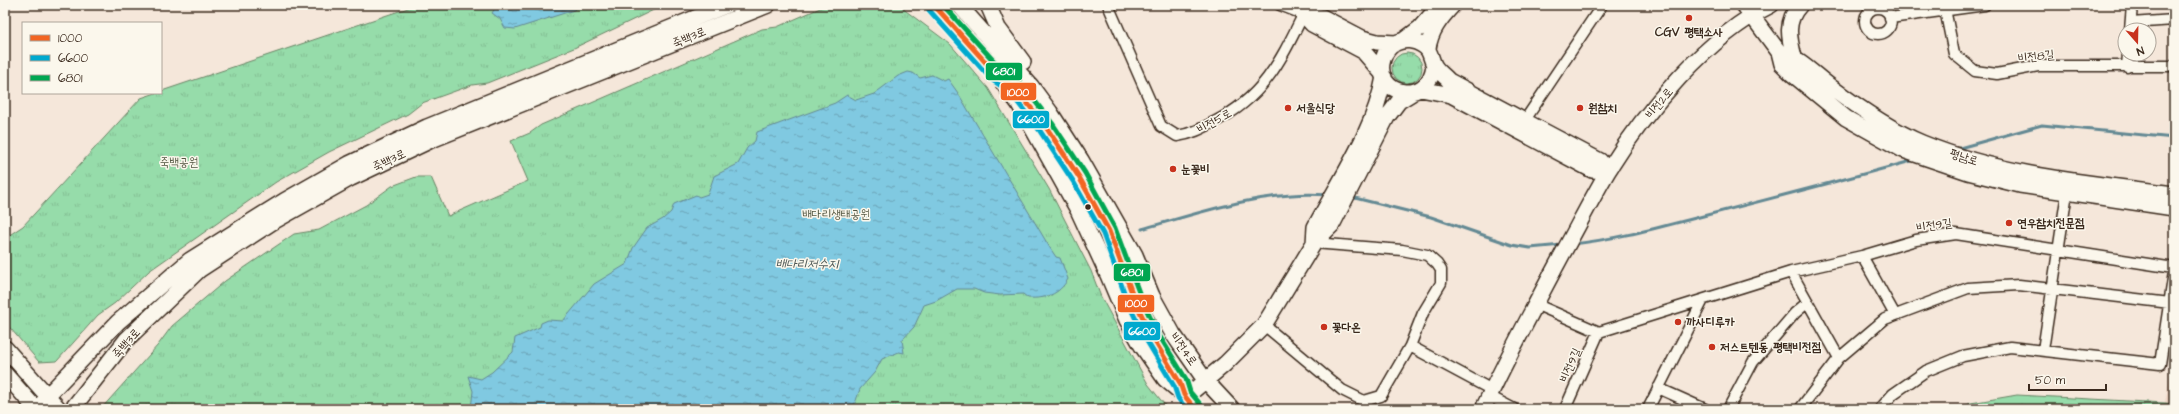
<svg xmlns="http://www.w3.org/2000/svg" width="2179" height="414" viewBox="0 0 2179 414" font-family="'Architects Daughter','Poor Story',sans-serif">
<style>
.built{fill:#edd4c4}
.grass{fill:url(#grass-tufts);stroke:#688364}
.water{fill:url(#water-ripples);stroke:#648993}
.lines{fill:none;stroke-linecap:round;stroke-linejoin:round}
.stream{stroke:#648993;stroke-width:3}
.street-casing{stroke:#3b2a1e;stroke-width:13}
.secondary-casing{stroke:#3b2a1e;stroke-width:18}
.street{stroke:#fbf7ec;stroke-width:10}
.secondary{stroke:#fbf7ec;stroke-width:15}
.bus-1-casing{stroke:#fbf7ec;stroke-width:8}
.bus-2-casing{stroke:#fbf7ec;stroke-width:8}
.bus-3-casing{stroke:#fbf7ec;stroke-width:8}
.bus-1{stroke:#f26522;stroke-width:5}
.bus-2{stroke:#00a9ce;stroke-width:5}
.bus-3{stroke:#00a651;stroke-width:5}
.poi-dot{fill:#c8321e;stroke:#fbf7ec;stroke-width:1.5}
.bus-dot{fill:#3b2a1e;stroke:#fbf7ec;stroke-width:1.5}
.labels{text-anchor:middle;stroke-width:3;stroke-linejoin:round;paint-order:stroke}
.poi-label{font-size:12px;font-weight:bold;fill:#3b2a1e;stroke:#fbf7ec;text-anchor:start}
.street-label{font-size:12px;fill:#3b2a1e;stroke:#fbf7ec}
.park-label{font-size:12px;fill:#525641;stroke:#fbf7ec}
.water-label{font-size:13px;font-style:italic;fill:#505a58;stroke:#fbf7ec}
.line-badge{stroke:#fbf7ec;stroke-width:1.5}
.badge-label{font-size:11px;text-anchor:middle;font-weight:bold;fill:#fff}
</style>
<defs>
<pattern id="grass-tufts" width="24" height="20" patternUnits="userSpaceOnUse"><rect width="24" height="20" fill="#96dcaa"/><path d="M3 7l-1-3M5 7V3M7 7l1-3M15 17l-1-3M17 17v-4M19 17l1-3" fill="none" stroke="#82bd92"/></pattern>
<pattern id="water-ripples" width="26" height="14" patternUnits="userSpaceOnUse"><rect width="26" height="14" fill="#80c9e1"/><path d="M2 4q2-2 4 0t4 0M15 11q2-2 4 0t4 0" fill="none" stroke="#6aa3b6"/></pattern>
</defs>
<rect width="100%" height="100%" fill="#f5e7da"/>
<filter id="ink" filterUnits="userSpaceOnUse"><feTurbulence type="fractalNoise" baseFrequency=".025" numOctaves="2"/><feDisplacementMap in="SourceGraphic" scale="8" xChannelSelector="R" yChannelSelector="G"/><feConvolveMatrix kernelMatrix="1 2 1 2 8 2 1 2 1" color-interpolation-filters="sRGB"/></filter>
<g filter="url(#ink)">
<path class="built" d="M2174,352V404L2165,403Z"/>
<path class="grass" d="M417,5H664L574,48L487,83L472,85L422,103L408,114L329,152L276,182L149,271L115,303L98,315L57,361L39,362L5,322V238L23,226L141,98Z
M827,5H898L950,44L988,88L1049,189L1091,271L1101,297L1148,384L1168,409H101L158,345L172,326L225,281L294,234L319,230L366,205L392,186L416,177H431L448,216L528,181L511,141L530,133L541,125L762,29L777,27Z
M1392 68a15 15 0 1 1 30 0a15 15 0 1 1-30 0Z
M2017,395L2165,403L2174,404V409H1958L1971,403Z"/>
<path class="water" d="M497,5H582L574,10L515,29L505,28L500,19L492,13Z
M908,72L913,73L920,78L932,75L944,81L948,79L958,93L1050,248L1056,257L1060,258L1068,279C1059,295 1045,299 1028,298L1023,294L1000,295L984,293L974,289H957L936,301L924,305L914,327L902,340L904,353L899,352L882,359L875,372L860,389L853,409H471L473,391L468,376L481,379L492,372L513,352L515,338L540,327L541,323L548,320L563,321L594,284L627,264L633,248L647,228L663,219L671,212L674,204L696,195L699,197L708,194L714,176L738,164L747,148L755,141L757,132L835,103L847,95L856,100L874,94L898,76Z"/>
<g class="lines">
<path class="stream" d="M1956,149L2042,125L2174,138
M1351,197L1431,217L1512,245L1530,248L1562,245
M1142,229C1201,212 1265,190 1328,195
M1573,244C1619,239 1663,226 1707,215C1777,197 1846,179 1915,160"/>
<defs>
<path id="street" d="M1108,5L1161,126L1177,136C1191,134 1201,129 1214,122C1267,96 1283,55 1308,5
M1280,5L1303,14
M1865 21a13 13 0 1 1 26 0a13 13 0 1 1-26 0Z
M1945,9L1954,54L1975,71L1997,74L2038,66H2174
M1890,18L1985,5
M2131,23L2174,20
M2130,30L2132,5
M2127,67L2128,54
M1521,126L1602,5
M1314,243L1402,250L1427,255L1437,264L1441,270V283L1423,313L1410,346
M1862,256L1895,315
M1791,272L1839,358
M1535,304L1599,332L1565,409
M1264,325L1342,390L1364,401L1381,396L1410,346L1492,390
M1599,332L1791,272L1862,256L1916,240L1956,234L2174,268
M2043,350L2068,186
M1658,388L1705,409
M1489,396L1514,409
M1648,409L1703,300
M1728,409L1753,362L1795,313L1808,302
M1800,409L1839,358L1885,319L1968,288L2019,285L2170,303
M1880,409L1893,394L1926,371L1963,356L2010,347L2160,364L2174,272"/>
<path id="secondary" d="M934,5L997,75L1019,104L1078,210L1108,275L1127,320L1142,346L1165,379L1184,395L1195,409
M959,5L1031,86L1050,112L1081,160L1135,255L1152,296L1173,334L1205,380L1232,409
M988,5L998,28L1023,62
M1744,5L1779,52L1782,64L1791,73L1846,118L1903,150L1968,172L2020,185L2174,208
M1303,14L1312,24L1363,51L1382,73
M1303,14L1322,17L1362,38L1377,42L1396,43
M1404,40L1420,28L1440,5
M1428,49C1430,31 1440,19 1453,5
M1779,52C1801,59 1813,74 1831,87C1859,108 1889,129 1922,143C2002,176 2089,183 2174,194
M1794,57C1789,38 1785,21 1800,5
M1434,65C1429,108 1372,95 1383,59C1385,52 1390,46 1396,43C1404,39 1415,40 1422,45C1431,50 1430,57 1434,65C1437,71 1445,76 1449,81L1600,161L1608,171
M1421,89L1451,95L1592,170L1608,171
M1314,243L1315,227C1340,180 1375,129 1384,77
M5,348L59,409
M5,374L36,409
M1184,395L1194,390L1225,364L1264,325L1314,243L1332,225L1387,117L1399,101L1412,93
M39,409L47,396L118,322L190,260L284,201L349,164L427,127L727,5
M72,409L126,340L199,270L271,223L351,178L429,141L768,5
M1483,409C1508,356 1535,305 1563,253C1578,226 1592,198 1608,171C1645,111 1708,36 1771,5"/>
</defs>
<use href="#street" class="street-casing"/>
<use href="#secondary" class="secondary-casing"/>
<use href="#street" class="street"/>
<use href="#secondary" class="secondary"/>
<defs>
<path id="bus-1" d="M934,5L997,75L1014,86L1046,127L1079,177L1109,231L1135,301L1151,335L1180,383L1184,395L1195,409"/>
<path id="bus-2" d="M929,10L992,80L1009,91L1040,131L1073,181L1103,234L1128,303L1145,338L1174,386L1178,398L1186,409"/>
<path id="bus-3" d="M943,5L1002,70L1020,82L1052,123L1085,173L1115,228L1141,298L1157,332L1186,379L1190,392L1201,405"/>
</defs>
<use href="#bus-1" class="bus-1-casing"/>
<use href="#bus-2" class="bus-2-casing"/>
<use href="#bus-3" class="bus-3-casing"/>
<use href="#bus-1" class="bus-1"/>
<use href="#bus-2" class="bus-2"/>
<use href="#bus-3" class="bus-3"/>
</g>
</g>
<g class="poi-dot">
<circle cx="1689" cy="18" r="4"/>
<circle cx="1288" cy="108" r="4"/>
<circle cx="1580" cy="108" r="4"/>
<circle cx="1173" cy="169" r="4"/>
<circle cx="2009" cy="223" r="4"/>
<circle cx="1678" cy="322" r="4"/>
<circle cx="1324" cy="327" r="4"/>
<circle cx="1712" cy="347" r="4"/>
</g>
<circle class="bus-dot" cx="1088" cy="207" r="3.5"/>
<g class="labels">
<g class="poi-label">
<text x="1689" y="36" text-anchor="middle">CGV 평택소사</text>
<text x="1296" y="112">서울식당</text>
<text x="1588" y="112">원참치</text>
<text x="1181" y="173">눈꽃비</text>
<text x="2017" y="227">연우참치전문점</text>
<text x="1686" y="326">까사디루카</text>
<text x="1332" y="331">꽃다온</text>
<text x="1720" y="351">저스트텐동 평택비전점</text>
</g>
<g class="street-label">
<text transform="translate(689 37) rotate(-22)" y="4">죽백3로</text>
<text transform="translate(2036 56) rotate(-6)" y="4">비전8길</text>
<text transform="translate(1659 103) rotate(-50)" y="4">비전2로</text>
<text transform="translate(1214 121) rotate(-29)" y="4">비전5로</text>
<text transform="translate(1964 157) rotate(18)" y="4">평남로</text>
<text transform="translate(389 160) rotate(-25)" y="4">죽백3로</text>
<text transform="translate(1934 225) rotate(-8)" y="4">비전9길</text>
<text transform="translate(126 343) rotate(-48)" y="4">죽백3로</text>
<text transform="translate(1184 349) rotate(55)" y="4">비전4로</text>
<text transform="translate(1570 365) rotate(-66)" y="4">비전9길</text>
</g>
<g class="park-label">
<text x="179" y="166">죽백공원</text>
<text x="836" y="218">배다리생태공원</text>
</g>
<g class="water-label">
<text x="807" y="268">배다리저수지</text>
</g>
</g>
<g class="line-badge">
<rect x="985" y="62" width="38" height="19" rx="4" fill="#00a651"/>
<rect x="1000" y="82" width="37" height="19" rx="4" fill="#f26522"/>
<rect x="1012" y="110" width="38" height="19" rx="4" fill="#00a9ce"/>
<rect x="1113" y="263" width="38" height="19" rx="4" fill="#00a651"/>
<rect x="1117" y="294" width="38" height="19" rx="4" fill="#f26522"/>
<rect x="1123" y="321" width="38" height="20" rx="4" fill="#00a9ce"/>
</g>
<g class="badge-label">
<text x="1004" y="75">6801</text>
<text x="1018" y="96">1000</text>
<text x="1031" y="123">6600</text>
<text x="1132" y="276">6801</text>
<text x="1136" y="307">1000</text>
<text x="1142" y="335">6600</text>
</g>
<rect width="2179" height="414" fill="none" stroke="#fbf7ec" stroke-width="20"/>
<rect x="10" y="10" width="2159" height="394" fill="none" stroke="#3b2a1e" stroke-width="1.5" filter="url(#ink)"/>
<rect x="22" y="22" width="140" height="72" fill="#fbf7ec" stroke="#aea59a"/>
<rect x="30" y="35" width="20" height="6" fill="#f26522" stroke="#aea59a"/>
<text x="58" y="42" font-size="12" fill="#3b2a1e">1000</text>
<rect x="30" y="55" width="20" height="6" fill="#00a9ce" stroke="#aea59a"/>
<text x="58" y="62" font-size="12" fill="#3b2a1e">6600</text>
<rect x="30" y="75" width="20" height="6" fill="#00a651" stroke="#aea59a"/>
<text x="58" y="82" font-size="12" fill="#3b2a1e">6801</text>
<g transform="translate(2137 42) rotate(160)"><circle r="19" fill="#fbf7ec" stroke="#aea59a"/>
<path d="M0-3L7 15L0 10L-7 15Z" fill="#c8321e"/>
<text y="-6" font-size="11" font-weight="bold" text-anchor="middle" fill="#3b2a1e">N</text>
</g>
<path d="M2029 384v6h77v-6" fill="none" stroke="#3b2a1e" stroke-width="2"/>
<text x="2035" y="384" font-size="12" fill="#3b2a1e" stroke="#fbf7ec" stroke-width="3" paint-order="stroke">50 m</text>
</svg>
